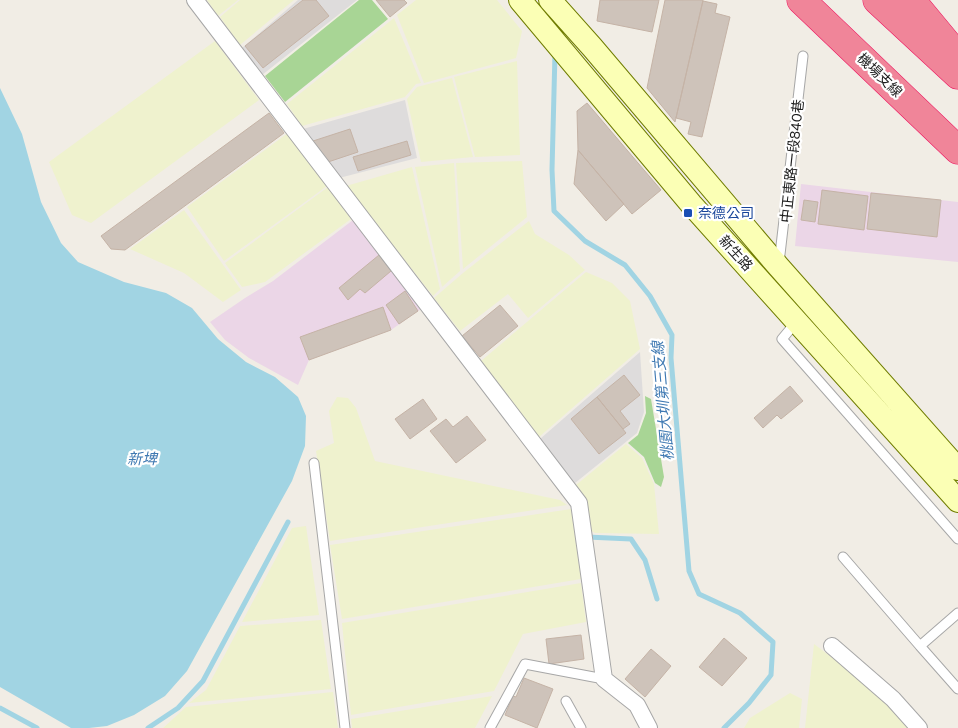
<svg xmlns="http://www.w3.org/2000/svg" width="958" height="728" viewBox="0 0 958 728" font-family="Commissioner,'Noto Sans TC',sans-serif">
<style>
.residential{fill:#dedcdc}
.industrial{fill:#ebd6e7}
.farmland{fill:#eff2ce}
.forest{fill:#a8d595}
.water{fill:#a1d4e3}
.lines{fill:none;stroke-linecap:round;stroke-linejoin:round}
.stream{stroke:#a1d4e3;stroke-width:5}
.building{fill:#cec3ba;stroke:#c5b3a6}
.lane-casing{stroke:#a7a7a7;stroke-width:11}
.street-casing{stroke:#a7a7a7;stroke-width:18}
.secondary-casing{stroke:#707d00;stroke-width:24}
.highway-casing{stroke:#ed145f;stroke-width:29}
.lane{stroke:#fff;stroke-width:9}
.street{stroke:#fff;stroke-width:16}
.secondary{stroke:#fbffb5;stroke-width:22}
.highway{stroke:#f08599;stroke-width:28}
.transit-dot{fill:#1a4fb4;stroke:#fff;stroke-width:2}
.labels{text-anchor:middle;stroke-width:4.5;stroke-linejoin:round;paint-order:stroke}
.street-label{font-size:14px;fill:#202020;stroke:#fff}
.transit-label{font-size:14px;fill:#164399;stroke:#fff;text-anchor:start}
.water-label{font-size:15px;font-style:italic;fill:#3f79b2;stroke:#fff}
</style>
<rect width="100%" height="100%" fill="#f1ede5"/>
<path class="residential" d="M298,0H357L262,75L242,48Z
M405,100L417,158L339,178L303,129Z
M640,352L644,412L637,433L575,483L540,439Z"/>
<path class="industrial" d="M801,184L958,202V262L795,246Z
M353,220L421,309L391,330L309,360L298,385L249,358L225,340L210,322L245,298L273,281Z"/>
<path class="farmland" d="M207,0H238L218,16Z
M240,0H294L240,45L220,17Z
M416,0H497L522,31L516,58L424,83L397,15Z
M394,18L421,83L416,84L405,97L302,126L287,104Z
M215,41L259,100L91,223L72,215L49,162Z
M517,61L520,155L475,157L454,77Z
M452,78L473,157L421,162L407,99L417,87Z
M288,133L327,186L224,261L187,207Z
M522,161L527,217L463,269L456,163Z
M454,163L460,271L442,287L415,167Z
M412,167L440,289L433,296L346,186Z
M328,187L351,219L265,282L242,287L225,263Z
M184,210L241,290L223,302L184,273L130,249Z
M529,221L535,234L569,255L585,270L528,318L508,294L460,331L434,298L463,273Z
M586,272L612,283L630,301L640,349L539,437L481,361Z
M337,397L348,398L356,408L375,461L560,500L567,505L330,541L316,451L334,443L329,411Z
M626,444L642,458L654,484L659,534L595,533L588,529L580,489L576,485Z
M571,509L581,579L342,619L330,545Z
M306,526L319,615L242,622L292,528Z
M581,583L586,622L523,634L494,691L351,715L342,623Z
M321,620L331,689L189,703L206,690L240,626Z
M814,644L875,690L913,728H805Z
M333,692L338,728H163L186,707Z
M790,693L802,699L799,728H744L750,718Z
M492,696L475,728H352L351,719Z"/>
<path class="forest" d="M359,0H372L388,19L285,102L265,76Z
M645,396L651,399L664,477L661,487L655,483L644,457L628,443L638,435L646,413Z"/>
<path class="water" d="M0,88L22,134L41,202L61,243L78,262L124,282L166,293L192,308L218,339L246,362L275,377L298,397L306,416L305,446L292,481L187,671L165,696L134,715L107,726L89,728H71L0,687Z"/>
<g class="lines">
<path class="stream" d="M555,53L552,170L554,211L585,241L625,265L650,296L672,335L671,358L689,571L699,594L740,613L773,642L771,675L749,703L724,728
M587,537L631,539L645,560L657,599
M0,708L37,728
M148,728L178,708L203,681L288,522"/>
</g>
<path class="building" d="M303,0H316L329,16L263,68L245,46Z
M376,0H404L407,3L390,17Z
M600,0H659L652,32L597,21Z
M665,0H703L675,122L647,88Z
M703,1L717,4L715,13L730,17L702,137L688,134L691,122L676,118Z
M587,103L661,190L632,214L578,150L577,111Z
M269,113L284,133L125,250L111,249L101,236Z
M350,129L358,152L328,162L313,141Z
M407,141L411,155L358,171L353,157Z
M578,150L624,204L606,221L574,184Z
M822,190L868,196L864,230L818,224Z
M871,193L941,200L937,237L867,229Z
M804,200L818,202L815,222L801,220Z
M379,255L391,271L365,293L360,289L348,300L339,288Z
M405,291L418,311L399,324L386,305Z
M500,305L518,326L480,357L462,336Z
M383,307L391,330L309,360L300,337Z
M624,375L640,395L620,411L630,424L623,429L597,397Z
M790,386L803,401L781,419L777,415L763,428L754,418Z
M597,397L626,433L599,454L571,419Z
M423,399L437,419L410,439L395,419Z
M467,416L486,440L456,463L430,431L446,419L453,427Z
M581,635L584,659L549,664L546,639Z
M724,638L747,658L722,686L699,667Z
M651,649L671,666L645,697L625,679Z
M524,678L553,689L537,728L505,715L513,696L516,697Z"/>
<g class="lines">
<defs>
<path id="lane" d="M779,263L803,56
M797,321L782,339L958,539
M314,463L345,728
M843,557L920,646L958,613
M920,646L958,689
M566,701L581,728
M490,728L525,664L604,679"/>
<path id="street" d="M195,0L579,503L604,679L637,705L649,728
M832,646L893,699L919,728"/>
<path id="secondary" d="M520,0L691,204L958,501
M550,0L592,47L778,266L958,469"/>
<path id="highway" d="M801,0L958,150
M877,0L958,75
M911,0L955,53"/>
</defs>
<use href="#lane" class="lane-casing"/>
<use href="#street" class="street-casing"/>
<use href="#secondary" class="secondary-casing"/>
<use href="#highway" class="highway-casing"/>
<use href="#lane" class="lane"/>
<use href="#street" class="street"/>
<use href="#secondary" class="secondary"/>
<use href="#highway" class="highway"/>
</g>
<rect class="transit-dot" x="683" y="208" width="10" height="10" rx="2.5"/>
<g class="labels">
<g class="street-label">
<text transform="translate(880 75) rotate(44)" y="5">機場支線</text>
<text transform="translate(792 161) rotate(-84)" y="5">中正東路一段840巷</text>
<text transform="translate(736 253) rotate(48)" y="5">新生路</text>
</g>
<g class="transit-label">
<text x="698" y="218">奈德公司</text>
</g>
<g class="water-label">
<text transform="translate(663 401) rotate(-95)" y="5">桃園大圳第三支線</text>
<text x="142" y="464">新埤</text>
</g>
</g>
</svg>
